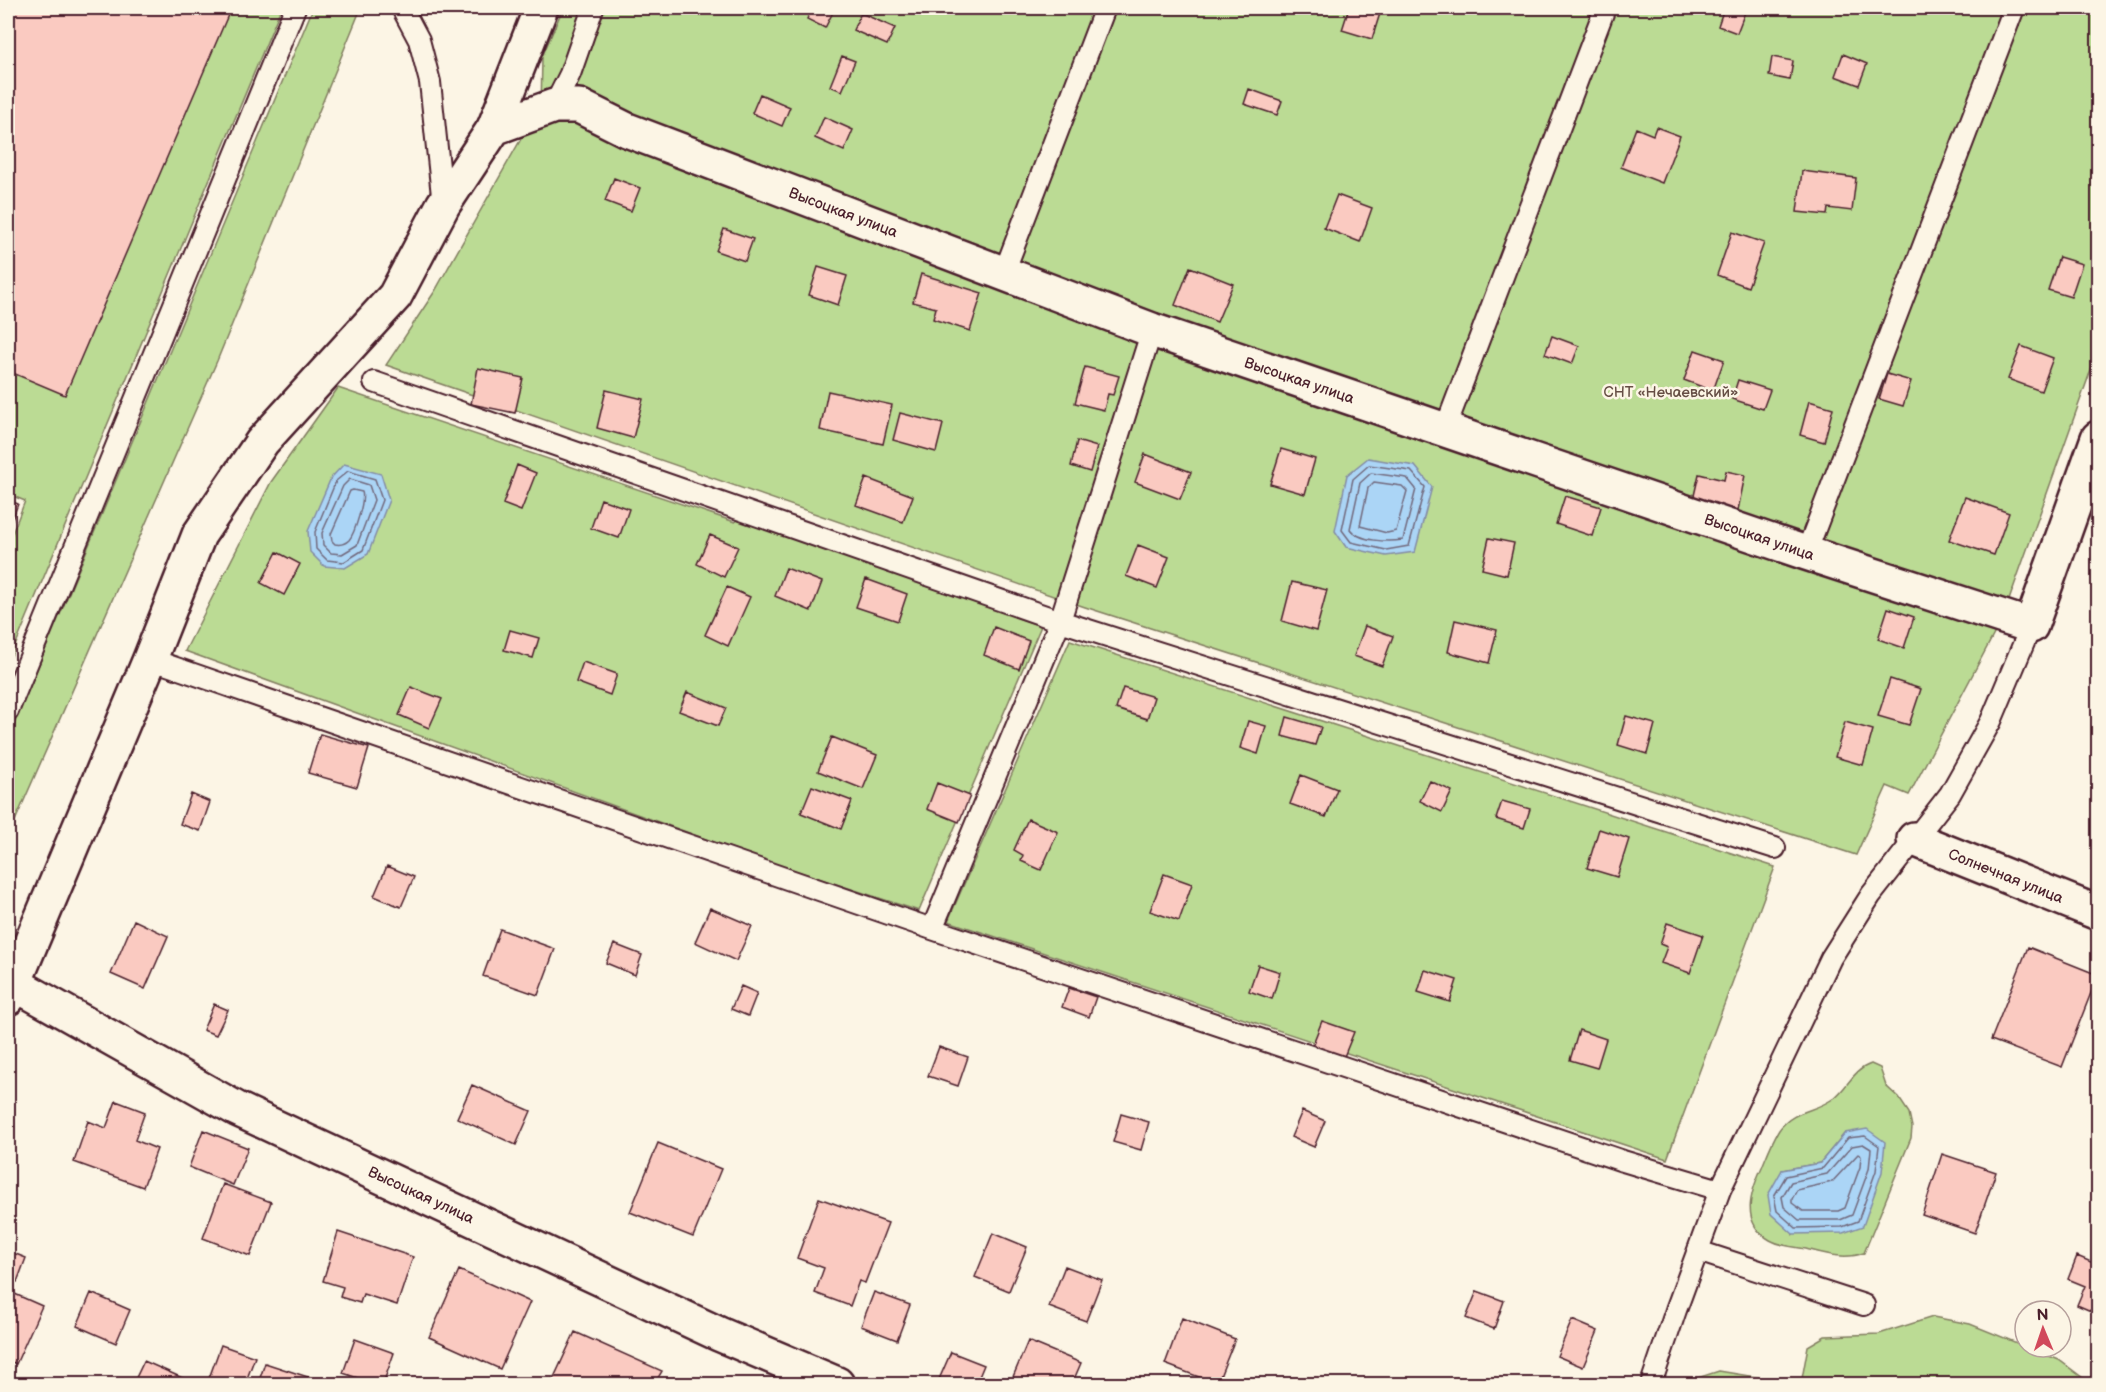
<svg xmlns="http://www.w3.org/2000/svg" width="2106" height="1392" viewBox="0 0 2106 1392" font-family="'Balsamiq Sans',sans-serif">
<style>
.green{fill:#bbdb94;stroke:#827d60;stroke-width:1.5;fill-rule:evenodd}
.water{fill:#abd5f6;stroke:#848ca5;stroke-width:1.5}
.lines{fill:none;stroke-linecap:round;stroke-linejoin:round}
.shore{stroke:#71687c;stroke-width:1.5}
.building{fill:#facac1;stroke:#4a1f2b;stroke-width:1.5}
.service-casing{stroke:#4a1f2b;stroke-width:24}
.minor-casing{stroke:#4a1f2b;stroke-width:38}
.service{stroke:#fcf5e5;stroke-width:20}
.minor{stroke:#fcf5e5;stroke-width:33}
.labels{text-anchor:middle;stroke-width:5;stroke-linejoin:round;paint-order:stroke}
.street-label{font-size:15px;fill:#4a1f2b;stroke:#fcf5e5}
.park-label{font-size:15px;fill:#664e45;stroke:#fcf5e5}
</style>
<rect width="100%" height="100%" fill="#fcf5e5"/>
<filter id="ink" filterUnits="userSpaceOnUse"><feTurbulence type="fractalNoise" baseFrequency=".0167" numOctaves="2"/><feDisplacementMap in="SourceGraphic" scale="12" xChannelSelector="R" yChannelSelector="G"/><feConvolveMatrix kernelMatrix="1 2 1 2 8 2 1 2 1" color-interpolation-filters="sRGB"/></filter>
<g filter="url(#ink)">
<path class="green" d="M8,8H281L8,663V544L25,501L8,494Z
M313,8H361L217,361L8,837V739Z
M563,8H2098V350L2003,617L1909,795L1887,786L1856,855L1085,607L386,365L435,291L521,139L541,113L542,57Z
M338,388L735,522L738,518L1041,626L919,911L778,865L185,651L271,482Z
M1070,640L1775,867L1667,1159L948,921Z
M1871,1064L1880,1068L1886,1086L1899,1098L1909,1113L1912,1127L1911,1138L1864,1253C1844,1260 1826,1254 1806,1249C1795,1247 1780,1246 1770,1240C1740,1223 1750,1193 1762,1167C1767,1155 1772,1141 1779,1130C1794,1109 1816,1112 1834,1098C1848,1087 1853,1070 1871,1064ZM1845,1133L1793,1234L1782,1170L1820,1163Z
M1933,1317L1970,1324L2059,1360L2091,1384H1801L1808,1346L1825,1336L1879,1334Z
M1719,1371L1797,1384H1684L1685,1382Z"/>
<path class="water" d="M1368,458L1415,466L1432,487L1415,552L1386,556L1346,547L1335,531L1347,475Z
M344,464L381,474L389,500L368,554L345,568L324,566L310,552L308,531L331,478Z
M1867,1129L1885,1142L1882,1172L1863,1226L1843,1233L1793,1234L1771,1214L1768,1195L1782,1170L1820,1163L1845,1133Z"/>
<g class="lines">
<path class="shore" d="M1369,465L1411,471L1425,487L1409,546L1386,550L1351,542L1342,530L1353,479Z
M348,471L375,479L382,500L363,550L344,562L327,560L316,549L315,532L336,481Z
M1371,473L1407,478L1416,489L1403,540C1389,542 1359,542 1350,529L1360,483Z
M350,479L369,485L374,500L357,545L342,554L331,553L323,545L322,533L343,486Z
M1374,482L1402,486L1407,491L1396,531L1387,533L1360,526L1368,488Z
M353,490L362,492C365,500 355,533 349,540C345,544 340,545 335,544L332,541L331,534L350,491Z
M1865,1136L1879,1146L1876,1171L1858,1221L1842,1227L1796,1228L1777,1211L1774,1196L1786,1176L1823,1168L1848,1138Z
M1863,1144L1871,1149L1869,1169L1852,1215L1840,1220H1799L1784,1207L1782,1197L1791,1182L1827,1174L1852,1146Z
M1858,1154L1861,1156L1860,1167L1845,1208L1838,1211H1803L1792,1203V1199L1797,1190L1832,1182Z"/>
</g>
<path class="building" d="M8,8H231L65,395L8,371Z
M812,8H835L825,28L807,19Z
M1349,8H1372L1381,10L1372,39L1342,30Z
M1724,8H1732L1745,12L1737,33L1718,26Z
M861,13L895,28L887,45L853,30Z
M1843,54L1867,64L1859,85L1835,76Z
M842,56L855,61L842,91L830,86Z
M1772,57L1793,61L1790,80L1769,76Z
M1249,89L1282,101L1277,115L1244,104Z
M760,94L790,107L782,126L752,113Z
M824,117L853,130L844,151L815,138Z
M1656,127L1680,136L1662,183L1621,167L1636,128L1653,135Z
M1802,171L1856,178L1852,211L1828,208L1827,215L1797,212Z
M614,178L640,188L631,211L605,201Z
M1337,195L1372,208L1360,242L1324,228Z
M724,229L753,239L745,261L716,251Z
M1732,232L1764,243L1748,287L1717,275Z
M2059,257L2082,264L2071,297L2048,290Z
M818,267L847,276L838,305L809,295Z
M1190,267L1233,284L1217,322L1175,305Z
M921,274L982,293L970,331L933,319L936,308L913,302Z
M1552,336L1579,346L1572,364L1545,354Z
M2021,346L2053,358L2041,391L2008,379Z
M1695,350L1724,360L1713,391L1684,380Z
M1085,367L1119,376L1113,395L1108,394L1104,410L1075,403Z
M478,368L523,378L515,413L471,404Z
M1887,374L1911,381L1903,406L1879,399Z
M1738,380L1770,390L1763,409L1732,399Z
M606,390L643,399L633,438L597,428Z
M828,391L892,405L883,444L820,430Z
M1809,401L1833,408L1824,442L1800,435Z
M900,413L943,424L936,452L893,440Z
M1077,441L1097,447L1090,472L1071,466Z
M1281,449L1315,459L1305,494L1270,484Z
M1145,454L1191,472L1180,499L1135,482Z
M517,465L536,473L521,511L503,504Z
M1726,471L1745,475L1738,510L1693,500L1699,474L1724,480Z
M866,478L913,496L903,522L856,505Z
M1565,496L1601,507L1592,536L1556,524Z
M1965,497L2009,513L1994,555L1949,540Z
M601,499L629,509L619,538L591,528Z
M8,500L18,504L8,530Z
M710,535L738,547L724,577L697,564Z
M1489,538L1514,543L1507,575L1482,569Z
M1138,545L1169,557L1157,588L1126,576Z
M277,552L300,564L284,595L261,583Z
M786,568L822,582L811,611L775,596Z
M866,579L907,594L898,621L856,607Z
M1292,582L1327,590L1316,631L1282,621Z
M727,587L750,597L728,646L705,635Z
M1888,608L1914,617L1904,648L1878,639Z
M1455,620L1497,630L1489,663L1448,652Z
M1365,626L1393,636L1382,666L1354,656Z
M994,627L1029,641L1019,669L984,655Z
M510,630L539,638L533,658L504,650Z
M583,662L617,674L610,695L576,682Z
M1890,679L1921,689L1909,725L1878,716Z
M411,687L442,699L429,728L399,715Z
M1123,688L1154,697L1147,719L1116,709Z
M687,692L726,708L718,726L679,711Z
M1626,716L1655,724L1647,754L1618,745Z
M1287,717L1321,727L1315,745L1282,736Z
M1248,721L1266,726L1258,754L1240,748Z
M1845,722L1873,730L1863,765L1835,757Z
M320,734L369,748L357,787L308,773Z
M832,737L877,755L863,789L818,771Z
M1301,775L1337,789L1326,817L1290,804Z
M1430,781L1452,791L1442,812L1420,801Z
M937,783L970,796L959,822L927,809Z
M812,786L852,801L841,829L801,813Z
M191,794L210,802L200,831L180,824Z
M1502,801L1530,809L1524,828L1496,819Z
M1028,819L1058,832L1041,870L1021,861L1023,855L1014,850Z
M1599,829L1629,839L1617,877L1587,868Z
M387,866L414,877L401,907L374,896Z
M1164,874L1192,884L1179,921L1150,911Z
M710,908L752,926L736,961L695,942Z
M134,920L168,936L145,989L111,974Z
M1667,923L1703,935L1690,973L1661,963L1667,947L1660,944Z
M500,929L555,949L538,995L483,976Z
M614,944L642,955L635,975L606,963Z
M2028,947L2098,975L2062,1067L1991,1040Z
M1258,965L1280,972L1272,999L1249,991Z
M1425,970L1457,980L1450,1002L1418,992Z
M741,986L757,993L748,1016L731,1009Z
M1069,988L1096,997L1089,1017L1062,1007Z
M214,1004L228,1010L216,1035L203,1030Z
M1322,1021L1354,1032L1341,1064L1310,1051Z
M1579,1030L1606,1039L1597,1068L1570,1060Z
M939,1047L968,1057L958,1086L928,1076Z
M472,1085L531,1111L516,1145L457,1118Z
M116,1101L145,1112L135,1140L157,1149L143,1187L74,1162L88,1121L106,1128Z
M1302,1111L1325,1121L1314,1147L1291,1137Z
M1121,1114L1149,1122L1141,1150L1113,1142Z
M203,1130L248,1148L233,1185L189,1167Z
M658,1143L721,1169L693,1237L630,1212Z
M1942,1154L1996,1172L1975,1233L1922,1215Z
M223,1184L271,1202L250,1256L203,1238Z
M819,1198L888,1223L865,1283L859,1281L850,1306L815,1293L824,1268L797,1258Z
M338,1232L413,1257L397,1305L363,1294L360,1303L340,1297L343,1287L323,1281Z
M993,1233L1027,1247L1009,1291L975,1277Z
M8,1251L26,1258L17,1282L8,1278Z
M2077,1256L2098,1265V1314L2077,1305L2085,1286L2068,1279Z
M1065,1266L1102,1280L1086,1321L1049,1307Z
M459,1270L530,1302L500,1369L429,1337Z
M8,1291L42,1306L16,1364L8,1360Z
M1477,1291L1504,1301L1494,1329L1466,1318Z
M874,1292L910,1305L897,1340L861,1326Z
M91,1293L130,1310L116,1343L77,1326Z
M1182,1318L1235,1339L1217,1384L1165,1364Z
M1572,1320L1598,1331L1583,1367L1557,1356Z
M575,1332L662,1371L658,1378L672,1384H551Z
M355,1339L394,1353L383,1384H375L343,1373Z
M1028,1341L1081,1363L1072,1384H1010Z
M221,1345L255,1357L245,1384H219L208,1381Z
M951,1352L984,1365L976,1384H937Z
M144,1361L196,1384H133Z
M265,1363L317,1380L316,1384H258Z"/>
<g class="lines">
<defs>
<path id="service" d="M402,8L419,40L430,82L443,205
M554,106L570,74L593,8
M1003,275L1105,8
M374,382L1060,621L1775,848
M1445,429L1605,8
M1806,553L2014,8
M150,659L932,929L1623,1161L1720,1190
M8,711L295,8
M932,929L1060,621L1152,330
M1698,1251L1864,1305
M1651,1384L1676,1310L1720,1190L1831,958L1871,895L1950,794L1991,721L2031,626"/>
<g id="minor">
<path d="M494,128L541,8"/>
<path id="s1" d="M1914,839L2098,913"/>
<path id="s2" d="M15,984L237,1109L719,1334L837,1384"/>
<path id="s3" d="M8,998L150,659L199,535L262,442L395,296L443,205L494,128L554,106H579L627,130L1152,330L1806,553L2031,626L2098,438"/>
</g>
</defs>
<use href="#service" class="service-casing"/>
<use href="#minor" class="minor-casing"/>
<use href="#service" class="service"/>
<use href="#minor" class="minor"/>
</g>
</g>
<g class="labels">
<g class="street-label">
<text dy="5" stroke="none"><textPath href="#s3" startOffset="1380">Высоцкая улица</textPath></text>
<text dy="5" stroke="none"><textPath href="#s3" startOffset="1866">Высоцкая улица</textPath></text>
<text dy="5" stroke="none"><textPath href="#s3" startOffset="2352">Высоцкая улица</textPath></text>
<text dy="5" stroke="none"><textPath href="#s1" startOffset="99">Солнечная улица</textPath></text>
<text dy="5" stroke="none"><textPath href="#s2" startOffset="458">Высоцкая улица</textPath></text>
</g>
<g class="park-label">
<text x="1671" y="397">СНТ «Нечаевский»</text>
</g>
</g>
<rect width="2106" height="1392" fill="none" stroke="#fcf5e5" stroke-width="30"/>
<rect x="15" y="15" width="2076" height="1362" fill="none" stroke="#4a1f2b" stroke-width="2" filter="url(#ink)"/>
<g transform="translate(2043 1329) rotate(358)"><circle r="28" fill="#fcf5e5" stroke="#b59f9b" stroke-width="1.5"/>
<path d="M0-4.5L10 22L0 15L-10 22Z" fill="#d1495b"/>
<text y="-9" font-size="16" font-weight="bold" text-anchor="middle" fill="#4a1f2b">N</text>
</g>
</svg>
